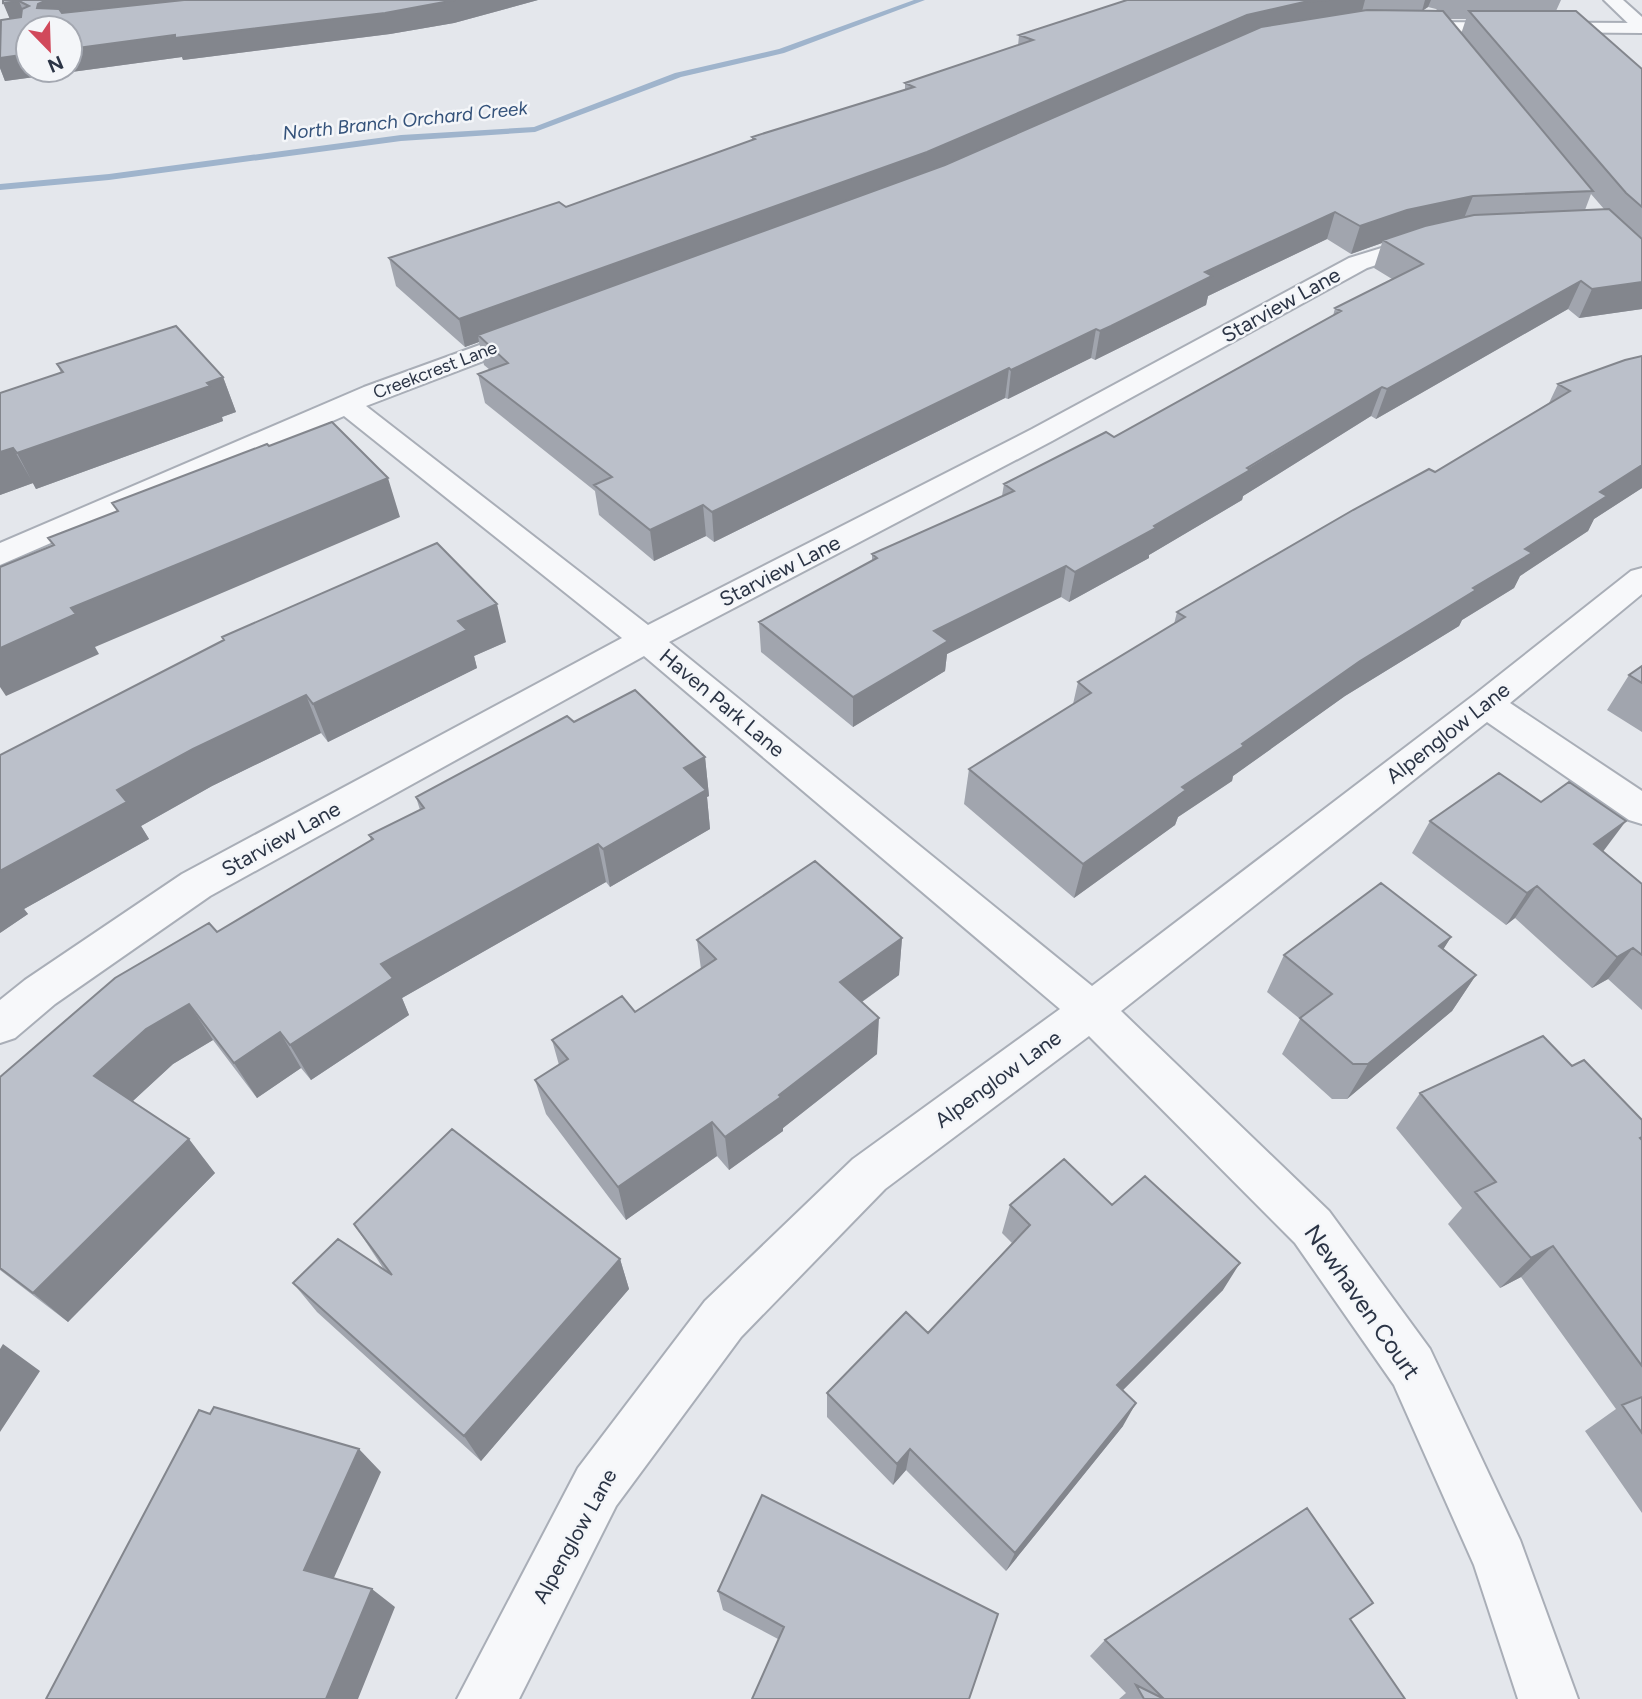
<svg xmlns="http://www.w3.org/2000/svg" width="1642" height="1699" viewBox="0 0 1642 1699" font-family="Figtree,sans-serif">
<style>
.lines{fill:none;stroke-linecap:round;stroke-linejoin:round}
.stream{fill:#9fb4cc;fill-rule:evenodd}
.minor-casing{stroke:#a9aeb7;stroke-width:4}
.tertiary-casing{stroke:#a9aeb7;stroke-width:4}
.minor{fill:#f7f8fa;fill-rule:evenodd}
.tertiary{fill:#f7f8fa;fill-rule:evenodd}
.wall{fill:#a1a5ae;fill-rule:evenodd}
.shaded-wall{fill:#83868d}
.building{fill:#bbc0ca;stroke:#83868d;stroke-width:2}
.labels{text-anchor:middle;stroke-width:5;stroke-linejoin:round;paint-order:stroke}
.far-street-label{font-size:18px;fill:#2b3445;stroke:#f4f6f9}
.far-water-label{font-size:19px;font-style:italic;fill:#34527a;stroke:#f4f6f9}
.street-label{font-size:21px;fill:#2b3445;stroke:#f4f6f9}
.near-street-label{font-size:24px;fill:#2b3445;stroke:#f4f6f9}
</style>
<rect width="100%" height="100%" fill="#e4e7ec"/>
<g class="lines">
<path class="stream" d="M914,0H925L784,53L681,77L535,132L401,141L109,180L0,190V184L109,174L401,135L534,127L675,73L779,49Z"/>
<defs>
<path id="minor" d="M1403,22L1642,23V33L1397,31L1394,27L1397,23Z
M1427,234L1435,236L1439,241L1435,246L1367,268L1052,441L669,642L1092,986L1474,695L1631,571L1642,568V594L1510,703L1642,791V824L1629,820L1487,722L1121,1011L1329,1211L1430,1349L1520,1540L1578,1699H1518L1474,1565L1394,1385L1295,1243L1089,1036L885,1189L741,1337L616,1506L519,1699H457L578,1468L705,1301L853,1159L1060,1009L644,656L210,896L55,1004L15,1038L0,1043V1000L25,980L182,874L622,638L344,416L0,565V543L364,387L529,327L538,330L542,335L538,340L366,406L648,625L1032,429L1349,258Z"/>
<path id="tertiary" d="M1604,0H1623L1642,17V32L1636,31Z"/>
</defs>
<use href="#minor" class="minor-casing"/>
<use href="#tertiary" class="tertiary-casing"/>
<use href="#minor" class="minor"/>
<use href="#tertiary" class="tertiary"/>
</g>
<path class="wall" d="M3,0H538L454,23L390,34L183,60L182,57L5,81L0,68V25L10,19Z
M1127,0H1561L1556,11L1642,69V309L1579,318L1568,309L1376,419L1371,416L1243,496L1242,500L1149,555V558L1069,602L1061,597L947,654L945,671L853,727L761,652L759,622L872,561V554L1002,496L1004,484L1114,437L1333,316L1335,308L1392,279L1374,268L1382,243L1351,254L1327,239L1208,296L1206,305L1105,355L1095,360L1091,358L1008,399L1005,398L714,542L706,536L654,561L599,515L595,491L485,403L478,374L490,370L484,365L479,342L465,347L396,286L389,258L566,207L752,140V137L905,90V83L1018,46L1019,35ZM1428,7L1436,9L1438,11H1422ZM1449,19H1466L1461,34ZM1591,194L1604,209L1585,210Z
M1642,356V488L1594,519L1588,531L1520,576L1514,588L1462,620L1459,626L1345,696L1233,776L1232,781L1178,817L1175,825L1074,898L964,804L969,769L1073,704L1078,682L1174,624L1177,612L1435,472L1549,403L1558,384Z
M57,364L223,377L236,412L222,417L223,421L36,489L33,483L0,495V393L61,373Z
M224,640L506,642L474,656L477,668L328,742L321,733L212,786L141,826L149,839L24,909L28,914L0,933Z
M1642,666V732L1607,710L1629,675Z
M574,722L705,757L709,796L707,797L710,829L610,887L606,882L402,998L409,1015L311,1080L301,1068L257,1098L213,1040L173,1064L133,1101L215,1173L68,1322L0,1270V1077L217,932L371,840L369,835L420,810L416,797Z
M1430,821L1603,852L1642,884V1010L1608,979L1592,988L1515,918L1506,925L1412,853Z
M1451,937L1443,949L1476,975L1452,1011L1347,1099H1332L1282,1054L1300,1019L1267,992L1284,955Z
M902,938L899,975L862,1002L877,1054L783,1128V1131L729,1170L717,1156L626,1220L546,1114L535,1080L559,1065L552,1040L635,1012L701,969L697,940Z
M1572,1066L1642,1120V1513L1585,1431L1616,1409L1521,1277L1500,1288L1448,1224L1462,1208L1396,1128L1420,1093Z
M1010,1205H1112L1223,1290L1122,1391L1123,1426L1006,1571L906,1470L893,1485L827,1417V1393L928,1333L1012,1243L1002,1233Z
M354,1224L620,1259L629,1289L481,1461L317,1312L293,1283L385,1271Z
M718,1591L969,1699L778,1639L723,1610Z
M1350,1619L1405,1699H1119L1126,1693L1090,1656L1105,1640Z"/>
<path class="shaded-wall" d="M47,0H241L46,28L37,8L38,4Z
M455,0H538L454,23L390,34L183,60L182,57L5,81L0,68V58L28,54V70H70V49Z
M1329,0H1365L1360,19L925,178L478,335L479,342L465,347L459,319L1247,15L1304,2Z
M1425,0H1431L1428,7L1422,11Z
M19,1L28,22L12,24L3,3Z
M1473,196L1462,223L1383,240L1382,243L1351,254L1360,226L1407,210Z
M1335,212L1327,239L1208,296L1206,305L1095,360L1100,331L1205,272Z
M1581,281L1568,309L1376,419L1387,389Z
M1642,282V309L1579,318L1592,289Z
M1096,329L1091,358L1008,399L1011,370Z
M1009,368L1005,398L714,542L712,512Z
M223,377L236,412L222,417L223,421L36,489L17,453Z
M1382,387L1371,416L1243,496L1242,500L1149,555V558L1069,602L1075,572L1154,526Z
M13,448L33,483L0,495V452Z
M1642,465V488L1594,519L1588,531L1520,576L1514,588L1462,620L1459,626L1345,696L1233,776L1232,781L1178,817L1175,825L1074,898L1083,864L1182,787L1360,661L1473,588L1600,492Z
M388,478L400,517L95,647L99,654L6,696L0,687V648L71,608Z
M703,505L706,536L654,561L650,530Z
M1066,566L1061,597L947,654L945,671L853,727V697L934,631Z
M497,604L506,642L474,656L477,668L328,742L313,704L458,621Z
M306,695L321,733L212,786L141,826L149,839L24,909L28,914L0,933V871L117,790L193,749Z
M705,757L709,796L707,797L710,829L610,887L603,849L684,768Z
M1626,821L1602,853L1594,844Z
M598,844L606,882L402,998L409,1015L311,1080L290,1045L381,964Z
M1537,886L1515,918L1506,925L1527,893Z
M1451,937L1428,974L1439,946Z
M902,938L899,975L839,1018L840,982Z
M1633,948L1608,979L1592,988L1617,957Z
M1476,975L1452,1011L1347,1099L1368,1064Z
M189,1004L213,1040L173,1064L123,1110L94,1076L146,1029Z
M879,1018L877,1054L783,1128V1131L729,1170L725,1137Z
M280,1032L301,1068L257,1098L234,1063Z
M712,1122L717,1156L626,1220L618,1187Z
M189,1139L215,1173L68,1322L33,1293Z
M1553,1246L1521,1277L1500,1288L1531,1258Z
M620,1259L629,1289L481,1461L464,1436Z
M1240,1263L1223,1290L1104,1409L1117,1385Z
M3,1344L40,1371L0,1432V1349Z
M1136,1403L1123,1426L1006,1571L1015,1553Z
M359,1449L381,1472L329,1589L304,1570Z
M910,1449L906,1470L893,1485L897,1464Z
M372,1589L395,1607L358,1699H326Z"/>
<path class="building" d="M3,0H47L38,4L37,8L59,9L62,13L184,0H455L385,13L175,38V35L70,49V28H28V54L0,58L1,20L21,17L22,9L29,6L19,1L3,3Z
M1127,0H1329L1304,2L1247,15L927,152L459,319L389,258L559,202L566,207L755,139L752,137L914,87L905,83L1033,40L1019,35Z
M1367,10L1443,11L1593,191L1473,196L1407,210L1360,226L1335,212L1205,272L1212,276L1111,326L1100,331L1096,329L1011,370L1009,368L712,512L703,505L650,530L594,485L612,477L478,374L508,363L478,335L945,165L1261,27Z
M1469,11H1576L1642,69V207L1626,193Z
M1609,209L1642,239V282L1592,289L1581,281L1387,389L1382,387L1247,468L1250,470L1154,526L1156,528L1075,572L1066,566L934,631L948,641L853,697L759,622L877,558L872,554L1014,491L1004,484L1106,432L1114,437L1341,311L1335,308L1423,264L1383,240L1425,226L1474,215Z
M176,326L223,377L207,383L210,386L17,453L13,448L0,452V393L63,372L57,364Z
M1642,356V465L1600,492L1607,496L1525,549L1532,553L1473,588L1476,590L1360,661L1242,744L1244,746L1182,787L1186,790L1083,864L969,769L1091,693L1078,682L1185,617L1177,612L1353,510L1429,469L1435,472L1570,391L1558,384L1625,360Z
M332,422L388,478L71,608L76,614L0,648V567L54,545L48,538L118,511L112,503L267,444L269,446Z
M437,543L497,604L458,621L467,630L313,704L306,695L193,749L117,790L127,802L0,871V755L224,640L222,637Z
M1642,666V683L1629,675Z
M635,690L705,757L684,768L706,790L603,849L598,844L381,964L393,978L290,1045L280,1032L234,1063L189,1004L146,1029L94,1076L189,1139L33,1293L0,1268V1077L115,978L209,923L217,932L373,839L369,835L424,808L416,797L567,716L574,722Z
M1499,773L1541,802L1569,782L1626,821L1594,844L1642,884V955L1633,948L1617,957L1537,886L1527,893L1430,821Z
M815,861L902,938L840,982L879,1018L779,1095L781,1097L725,1137L712,1122L618,1187L535,1080L568,1059L552,1040L622,996L635,1012L716,959L697,940Z
M1381,883L1451,937L1439,946L1476,975L1368,1064H1353L1300,1018L1332,994L1284,955Z
M1543,1036L1572,1066L1584,1060L1642,1120V1137L1640,1138L1642,1140V1366L1553,1246L1531,1258L1475,1192L1496,1182L1420,1093Z
M452,1129L620,1259L464,1436L293,1283L338,1239L392,1275L354,1224Z
M1064,1159L1112,1205L1145,1176L1240,1263L1117,1385L1136,1403L1015,1553L910,1449L897,1464L827,1393L906,1312L928,1333L1030,1225L1010,1205Z
M1642,1397V1433L1622,1405Z
M214,1407L359,1449L304,1570L372,1589L326,1699H46L199,1410L210,1414Z
M762,1495L998,1614L969,1699H752L784,1627L718,1591Z
M1307,1508L1373,1603L1350,1619L1405,1699H1164L1105,1640Z
M1136,1685L1164,1699H1144Z"/>
<g class="labels">
<g class="far-street-label">
<text transform="translate(435 370) rotate(-21)" y="6">Creekcrest Lane</text>
</g>
<g class="far-water-label">
<text transform="translate(405 120) rotate(-6)" y="7">North Branch Orchard Creek</text>
</g>
<g class="street-label">
<text transform="translate(1281 305) rotate(-29)" y="7">Starview Lane</text>
<text transform="translate(780 571) rotate(-27)" y="7">Starview Lane</text>
<text transform="translate(722 703) rotate(40)" y="7">Haven Park Lane</text>
<text transform="translate(1448 733) rotate(-38)" y="7">Alpenglow Lane</text>
<text transform="translate(281 839) rotate(-29)" y="7">Starview Lane</text>
<text transform="translate(998 1079) rotate(-36)" y="7">Alpenglow Lane</text>
<text transform="translate(575 1536) rotate(-61)" y="7">Alpenglow Lane</text>
</g>
<g class="near-street-label">
<text transform="translate(1362 1302) rotate(55)" y="8">Newhaven Court</text>
</g>
</g>
<g transform="translate(49 49) rotate(157)"><circle r="33" fill="#f4f6f9" stroke="#a4a8b1" stroke-width="2"/>
<path d="M0-5L12 26L0 18L-12 26Z" fill="#d1495b"/>
<text y="-10" font-size="19" font-weight="bold" text-anchor="middle" fill="#2b3445">N</text>
</g>
</svg>
